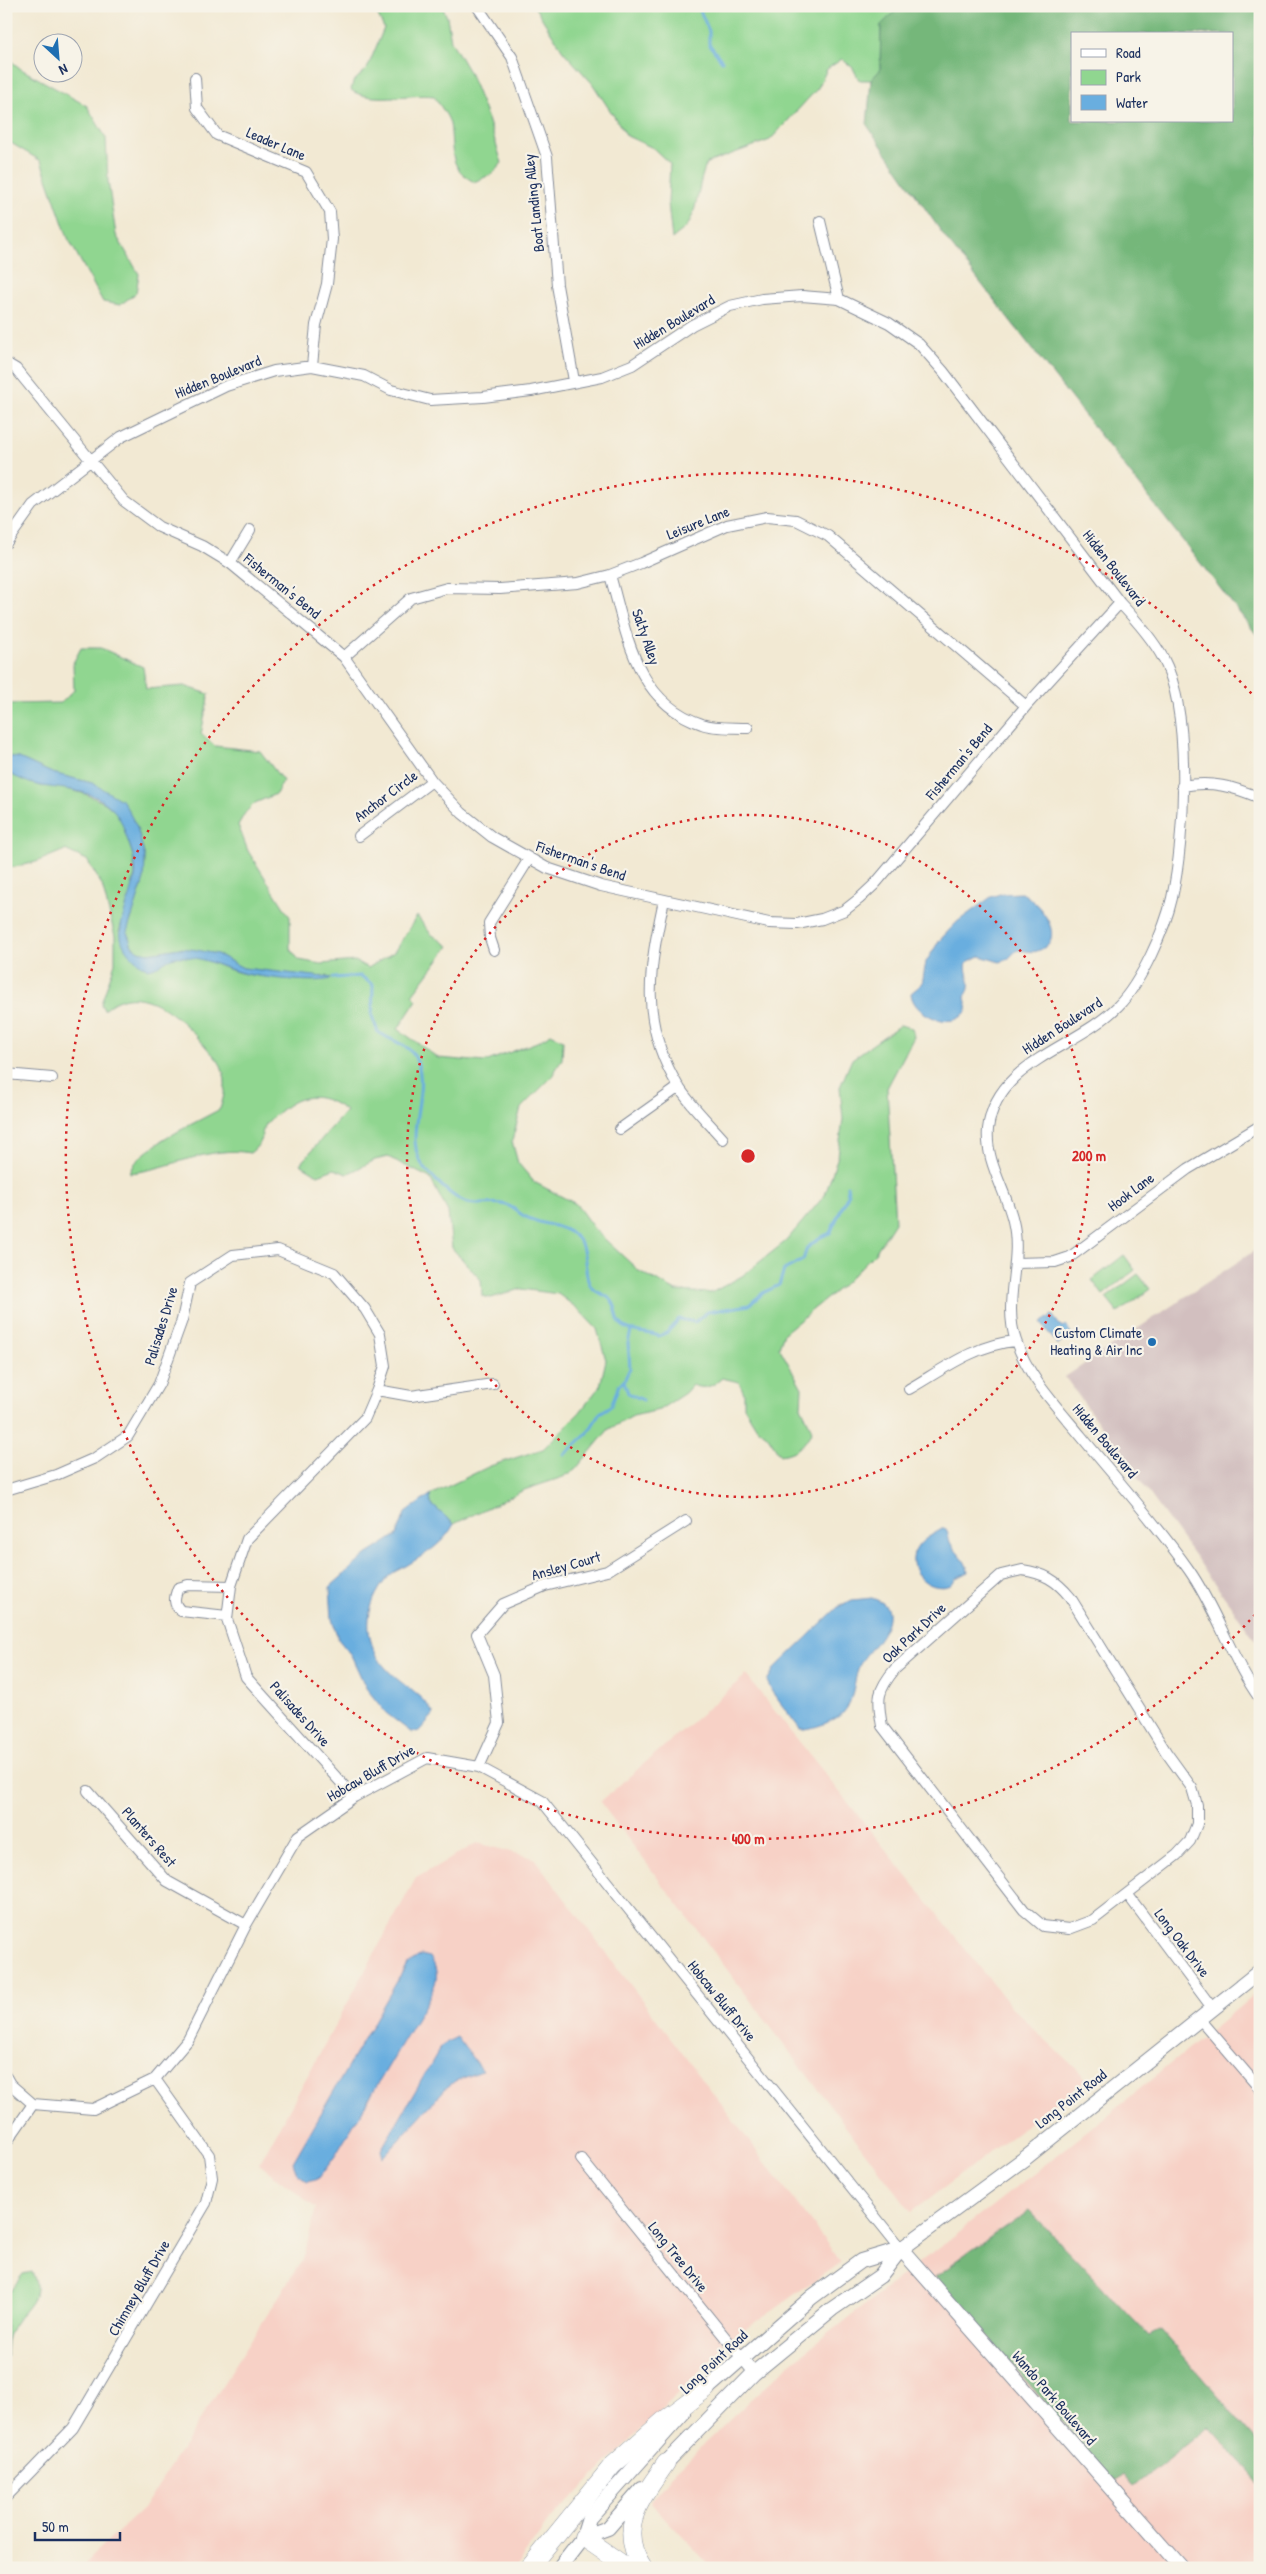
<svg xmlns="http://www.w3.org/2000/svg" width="1266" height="2574" viewBox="0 0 1266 2574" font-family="'Patrick Hand',sans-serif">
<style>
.built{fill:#f7d1c6}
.industrial{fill:#d2bfbf}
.green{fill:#90d690;stroke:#568277}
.forest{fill:#74b77a;stroke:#48736c;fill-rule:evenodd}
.water{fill:#69aedf;stroke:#426e9e}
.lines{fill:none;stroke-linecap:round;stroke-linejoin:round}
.stream{stroke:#69aedf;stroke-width:3}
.street-casing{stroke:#868c98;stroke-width:12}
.secondary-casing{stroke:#868c98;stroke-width:16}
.highway-casing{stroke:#868c98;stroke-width:19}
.street{stroke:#fff;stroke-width:10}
.secondary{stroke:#fff;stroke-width:14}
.highway{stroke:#fff;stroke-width:18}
.ring{fill:none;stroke:#d62828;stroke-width:2.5;stroke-dasharray:2.5 5}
.poi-dot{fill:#1f6fb2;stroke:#f7f3e8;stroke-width:2}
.labels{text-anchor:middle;stroke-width:4.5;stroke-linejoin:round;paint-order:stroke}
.street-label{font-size:15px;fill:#1b2f5e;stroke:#f7f3e8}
.poi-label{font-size:15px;fill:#1b2f5e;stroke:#f7f3e8;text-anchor:end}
.centre{fill:#d62828;stroke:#f7f3e8;stroke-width:2.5}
.ring-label{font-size:15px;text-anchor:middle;font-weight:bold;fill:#d62828;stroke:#f7f3e8;stroke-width:4.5;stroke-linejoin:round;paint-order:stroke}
</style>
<rect width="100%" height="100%" fill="#f7f3e8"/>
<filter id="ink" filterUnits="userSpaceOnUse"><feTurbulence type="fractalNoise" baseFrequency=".02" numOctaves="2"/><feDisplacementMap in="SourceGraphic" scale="10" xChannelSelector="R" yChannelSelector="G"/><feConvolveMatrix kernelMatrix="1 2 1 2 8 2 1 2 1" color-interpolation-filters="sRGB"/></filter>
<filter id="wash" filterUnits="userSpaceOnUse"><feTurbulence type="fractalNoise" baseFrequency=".0096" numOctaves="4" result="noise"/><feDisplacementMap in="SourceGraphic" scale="20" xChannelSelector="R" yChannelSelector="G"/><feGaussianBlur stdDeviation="1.12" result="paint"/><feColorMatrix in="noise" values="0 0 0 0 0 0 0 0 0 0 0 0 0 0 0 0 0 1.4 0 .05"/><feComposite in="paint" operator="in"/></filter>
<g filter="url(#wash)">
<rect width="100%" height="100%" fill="#f2e9d3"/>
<path class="built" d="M746,1675L1014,2010L1087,2079L911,2212L600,1802Z
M477,1843L534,1858L841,2262L738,2334L549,2521L515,2568H79L143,2509L304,2257L316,2208L259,2164L416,1878Z
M1260,1990V2568H712L650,2502L671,2475L786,2367L1097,2124Z"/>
<path class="industrial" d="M1260,1247V1646L1065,1377Z"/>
<path class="green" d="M373,6H442L447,17L451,41L469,72L488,119L502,163L492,174L474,182C447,167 454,150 450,124C448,115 439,105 434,96C410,93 370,104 351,90L353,82L367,69L384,28Z
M534,6H900L881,25L880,71L871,80H859L853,68L842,59L827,69L818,88L770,140L707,163C698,182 699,204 689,223C686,229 677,234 672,239L668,203L670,164L653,148L627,136L592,83L563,51Z
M6,57L21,69L87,106L106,138L108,181L116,235L139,274L136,293L120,305L103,302L68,238L41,161L11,143L6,144Z
M81,648H101L143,667L146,689L184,686L209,694L201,734L215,746L260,751L283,781L276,794L255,803L245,813L238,825L248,851L290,917V948L299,960L321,964L355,961L368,968L394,952L417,916L431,934L449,946L412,995L417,1000L398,1029L438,1058L485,1062L537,1042L551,1034L563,1040L562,1059L551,1078L521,1108L512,1141L518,1163L534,1182L576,1204L595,1230L639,1271L676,1291L711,1293L742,1276L786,1241L825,1195L838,1156L843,1119L840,1087L852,1059L900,1025L912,1028L914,1037L887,1088L895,1222L875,1253L842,1286L784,1333L779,1347L802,1388L801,1407L812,1430C806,1444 797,1453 780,1455L767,1435L757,1428L744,1407V1393L739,1382L722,1378C712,1387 704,1390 692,1385L685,1393L659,1410L633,1416L609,1429L575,1470L563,1477L524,1490L454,1524L431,1504L430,1495L490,1466L543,1449L580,1412L600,1386L606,1360L597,1329L578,1309L558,1294L521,1289L491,1298L482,1296L481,1280L452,1248L448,1212L430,1178L388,1157L375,1160L347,1174L334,1169L318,1175L300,1164L346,1111C323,1093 301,1092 279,1112C275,1115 270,1119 267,1123C258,1135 266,1141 250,1153C209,1145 171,1169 130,1173C135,1149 198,1122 220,1109C224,1096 228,1083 222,1068C220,1061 211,1053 206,1047C183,1020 140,976 104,1010L101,1004L115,963V936L102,885L87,860L65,850L36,862L6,869V772L41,786L60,787L85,794L105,803L120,816L133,856L135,875L119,932L138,962L148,969C158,967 162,958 171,956C197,951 220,969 245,974C273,979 300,978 328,976L315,977L243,968L217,954L180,948L149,953L138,951L132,946L127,932L144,879L145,858L137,827L92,783L52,773L19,758L6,756V704L61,703L74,690L73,663Z
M1124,1255L1135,1270L1103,1295L1092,1280Z
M1138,1274L1150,1289L1118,1313L1106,1298Z
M32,2272C47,2302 16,2310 8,2337C6,2343 7,2351 6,2357V2297L23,2274Z"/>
<path class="forest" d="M900,6H935L941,11L951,6H1260V639L947,240L867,125L871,80L880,70L881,25ZM1072,34H1232V121H1072Z
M1029,2210L1149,2336L1161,2330L1260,2445V2484L1209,2427L1134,2486L1124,2474L1114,2482L935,2276Z"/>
<path class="water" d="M6,756L19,758L52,773L92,783L123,801L137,827L145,858L144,879L127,932L132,946L138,951L149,953L180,948L197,950L217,954L243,968L333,978C319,985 259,977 242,973C223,968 206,958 186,957C163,955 166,966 148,969C101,940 127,918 135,877C137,864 131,848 126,836C122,822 119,814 107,804C90,790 63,789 42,786C29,784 18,778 6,772Z
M1022,893C1039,902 1070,940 1037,951C1032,953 1023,950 1017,950L1008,959L1000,962L980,956L967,962C964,972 971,978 969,988C969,992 965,994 965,998C966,1004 970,1007 965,1013C951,1031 912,1014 911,993L922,984L926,962L939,941L957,922L991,897L1000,894Z
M1052,1315L1062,1328L1065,1325L1072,1334L1058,1345L1041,1323Z
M430,1495L431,1504L454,1524C443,1545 425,1554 406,1566C400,1569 393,1572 389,1576C369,1598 362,1627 376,1654C389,1681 422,1691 434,1714L419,1731L412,1733L386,1713L366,1688L351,1655L338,1639L332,1619L330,1587L366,1555L397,1535L405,1513Z
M942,1529H945C949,1533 948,1539 951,1544C957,1554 967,1560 968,1572L956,1578L951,1585C927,1594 903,1567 917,1548C921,1540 934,1534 942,1529Z
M872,1598C879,1601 887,1603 888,1612C890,1631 870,1648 861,1662C853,1677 855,1701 843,1713C834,1721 812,1730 800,1729L772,1692L767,1681L774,1669L838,1607L852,1600Z
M421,1955L430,1957C442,1976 435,1985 426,2003L335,2156L319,2178L307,2181L297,2173L293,2162L407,1964Z
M457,2037L482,2071L455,2081L446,2088L383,2157L381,2150L439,2050L447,2042Z"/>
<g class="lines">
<path class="stream" d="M698,6L709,31V44L722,61
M333,978L361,976L373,985L372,1016L378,1032C386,1038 406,1045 411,1051C438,1086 396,1138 427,1171C438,1182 450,1196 465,1202C477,1207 493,1201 506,1205C514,1207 519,1214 526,1217C543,1226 569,1224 580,1242C587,1254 584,1270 589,1283C592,1293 606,1293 612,1301C617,1307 616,1315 619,1322C629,1334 645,1331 659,1336L668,1332L679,1319L695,1322L707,1312L749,1305L763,1293L779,1285L784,1270L803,1260L807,1248L819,1238L830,1233L848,1195L847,1186
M624,1381L628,1393L643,1400
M564,1455L587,1434L600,1413L611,1406L619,1385L624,1381L630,1368L628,1343L631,1331"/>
</g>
</g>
<g filter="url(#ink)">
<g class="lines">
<defs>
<path id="street" d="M477,6L512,57L547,157L557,285L574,381
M195,78L197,108L217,135L306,172L330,212L332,239L327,284L316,325L312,366
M820,221L839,299
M6,363L16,369L124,501L159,527L202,546L230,563L344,657L432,781L462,813L492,837L547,868L601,886L769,923L797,924L822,919L845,910L859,899L875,884L1026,706L1120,603
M6,543L33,505L121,437L226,386L274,371L312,366L364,376L391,390L430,400L483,397L531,391L602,377L632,365L692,325L730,306L762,299L802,296L839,299L889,323L919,344L943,371L1120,603C1136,620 1152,638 1163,658C1192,712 1185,839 1172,898C1165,929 1141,983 1118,1006C1077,1048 996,1061 988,1129C985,1162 1006,1190 1013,1221C1023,1261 1002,1301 1016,1341C1028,1377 1057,1407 1081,1436C1117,1480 1156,1523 1189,1570C1217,1610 1231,1659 1260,1699
M230,563L250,530
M610,575C627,634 635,702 702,724C715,729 734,727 748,728
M344,657L411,598L447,588L500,589L578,583L610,575L641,563L727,525L767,517L796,520L828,536L1026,706
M1182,786C1212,781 1232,786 1260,798
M359,836L432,781
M664,900C649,970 639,1021 678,1086C690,1105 708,1122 723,1139
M494,950L490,938L489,923L529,859
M6,1074L52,1078
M620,1129L679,1087
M1015,1263L1055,1262L1070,1257L1188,1169L1260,1126
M909,1389C942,1370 976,1344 1016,1341
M6,1490L56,1475L95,1458L128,1436L159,1384L182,1320L190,1283L233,1255L278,1250L334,1273L365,1309L380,1334L385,1366L377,1390
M1022,1570C1044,1573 1056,1580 1070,1597L1166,1752L1192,1788L1197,1805V1824L1190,1841L1177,1855L1093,1920L1069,1929L1043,1926L1024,1910L882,1726C877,1698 877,1691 895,1669L1001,1575Z
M227,1616L181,1611C173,1604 174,1598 178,1588L188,1585L231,1586
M479,1767L499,1723L494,1675L477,1634L503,1604L545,1586L607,1571L686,1521
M88,1791L167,1881L246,1925
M354,1797L246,1677L227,1619L231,1586L247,1539L365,1418L377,1390L411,1396L493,1384
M1128,1895L1213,2009
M1200,2019L1260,2089
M6,2077L10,2084L33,2104L93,2109L155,2079L188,2040L246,1925L298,1836L354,1797L427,1758L479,1767L542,1801L901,2249
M6,2143L33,2104
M581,2159L754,2373
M6,2497L73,2428L206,2203L212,2178L209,2155L155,2079"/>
<path id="secondary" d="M901,2249L1182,2568
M700,2395L812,2297L861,2261L901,2249
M660,2469L754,2373L832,2309L880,2276L901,2249L1028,2156L1260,1971
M583,2537L608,2528L642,2489
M559,2568L583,2537L589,2518L683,2413"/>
<path id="highway" d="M583,2537L628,2568
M529,2568L612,2466L663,2421L706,2389
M643,2568C615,2527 643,2497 666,2463"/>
</defs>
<use href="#street" class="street-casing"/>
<use href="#secondary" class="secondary-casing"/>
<use href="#highway" class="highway-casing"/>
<use href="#street" class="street"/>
<use href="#secondary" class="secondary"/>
<use href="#highway" class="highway"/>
</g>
</g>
<g class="ring">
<circle cx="748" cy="1156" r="341"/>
<path d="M1260 1609A683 683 0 1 1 1260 703"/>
</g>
<circle class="poi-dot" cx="1152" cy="1342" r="5"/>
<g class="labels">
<g class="street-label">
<text transform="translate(276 144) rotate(23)" y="5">Leader Lane</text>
<text transform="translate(534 203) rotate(-96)" y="5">Boat Landing Alley</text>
<text transform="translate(674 322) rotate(-31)" y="5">Hidden Boulevard</text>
<text transform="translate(218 377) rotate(-22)" y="5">Hidden Boulevard</text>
<text transform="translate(698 523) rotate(-22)" y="5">Leisure Lane</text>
<text transform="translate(1114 568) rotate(52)" y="5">Hidden Boulevard</text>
<text transform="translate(282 586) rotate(39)" y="5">Fisherman's Bend</text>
<text transform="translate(646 637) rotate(71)" y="5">Salty Alley</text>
<text transform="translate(959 762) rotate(-50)" y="5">Fisherman's Bend</text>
<text transform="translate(386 796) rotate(-37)" y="5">Anchor Circle</text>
<text transform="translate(581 861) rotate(19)" y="5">Fisherman's Bend</text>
<text transform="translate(1062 1026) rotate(-33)" y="5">Hidden Boulevard</text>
<text transform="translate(1131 1192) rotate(-37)" y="5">Hook Lane</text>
<text transform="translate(161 1326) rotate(-73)" y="5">Palisades Drive</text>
<text transform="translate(1105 1441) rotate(50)" y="5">Hidden Boulevard</text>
<text transform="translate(566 1566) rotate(-16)" y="5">Ansley Court</text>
<text transform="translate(914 1633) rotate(-43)" y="5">Oak Park Drive</text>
<text transform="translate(300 1714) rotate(48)" y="5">Palisades Drive</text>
<text transform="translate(371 1773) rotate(-30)" y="5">Hobcaw Bluff Drive</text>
<text transform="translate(149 1837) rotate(49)" y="5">Planters Rest</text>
<text transform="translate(1182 1943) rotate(53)" y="5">Long Oak Drive</text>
<text transform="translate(722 2001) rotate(51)" y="5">Hobcaw Bluff Drive</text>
<text transform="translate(1071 2099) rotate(-38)" y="5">Long Point Road</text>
<text transform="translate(678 2257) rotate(51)" y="5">Long Tree Drive</text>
<text transform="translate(139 2288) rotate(-60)" y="5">Chimney Bluff Drive</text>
<text transform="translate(714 2362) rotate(-43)" y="5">Long Point Road</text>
<text transform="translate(1054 2398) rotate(49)" y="5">Wando Park Boulevard</text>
</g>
<g class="poi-label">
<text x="1142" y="1338">Custom Climate<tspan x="1142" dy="17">Heating &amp; Air Inc</tspan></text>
</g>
</g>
<circle cx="748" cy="1156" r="8" class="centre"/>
<g class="ring-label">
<text x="1089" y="1161">200 m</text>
<text x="748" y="1844">400 m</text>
</g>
<rect width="1266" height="2574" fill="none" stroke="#f7f3e8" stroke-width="25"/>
<rect x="1071" y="32" width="162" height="90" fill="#f7f3e8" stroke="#9fa5b1"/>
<rect x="1081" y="49" width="25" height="8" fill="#ffffff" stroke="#9fa5b1"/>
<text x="1116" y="58" font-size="15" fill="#1b2f5e">Road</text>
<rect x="1081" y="70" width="25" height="15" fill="#90d690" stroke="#9fa5b1"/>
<text x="1116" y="82" font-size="15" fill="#1b2f5e">Park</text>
<rect x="1081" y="95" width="25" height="15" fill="#69aedf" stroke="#9fa5b1"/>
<text x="1116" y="108" font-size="15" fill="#1b2f5e">Water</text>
<g transform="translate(58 58) rotate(154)"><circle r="24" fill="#f7f3e8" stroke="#9fa5b1"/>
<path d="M0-4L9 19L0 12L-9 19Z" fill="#1f6fb2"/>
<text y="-8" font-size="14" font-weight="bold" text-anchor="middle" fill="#1b2f5e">N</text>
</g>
<path d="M35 2532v8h85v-8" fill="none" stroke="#1b2f5e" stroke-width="2.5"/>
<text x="42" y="2532" font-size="15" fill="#1b2f5e" stroke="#f7f3e8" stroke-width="4" paint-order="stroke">50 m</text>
</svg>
